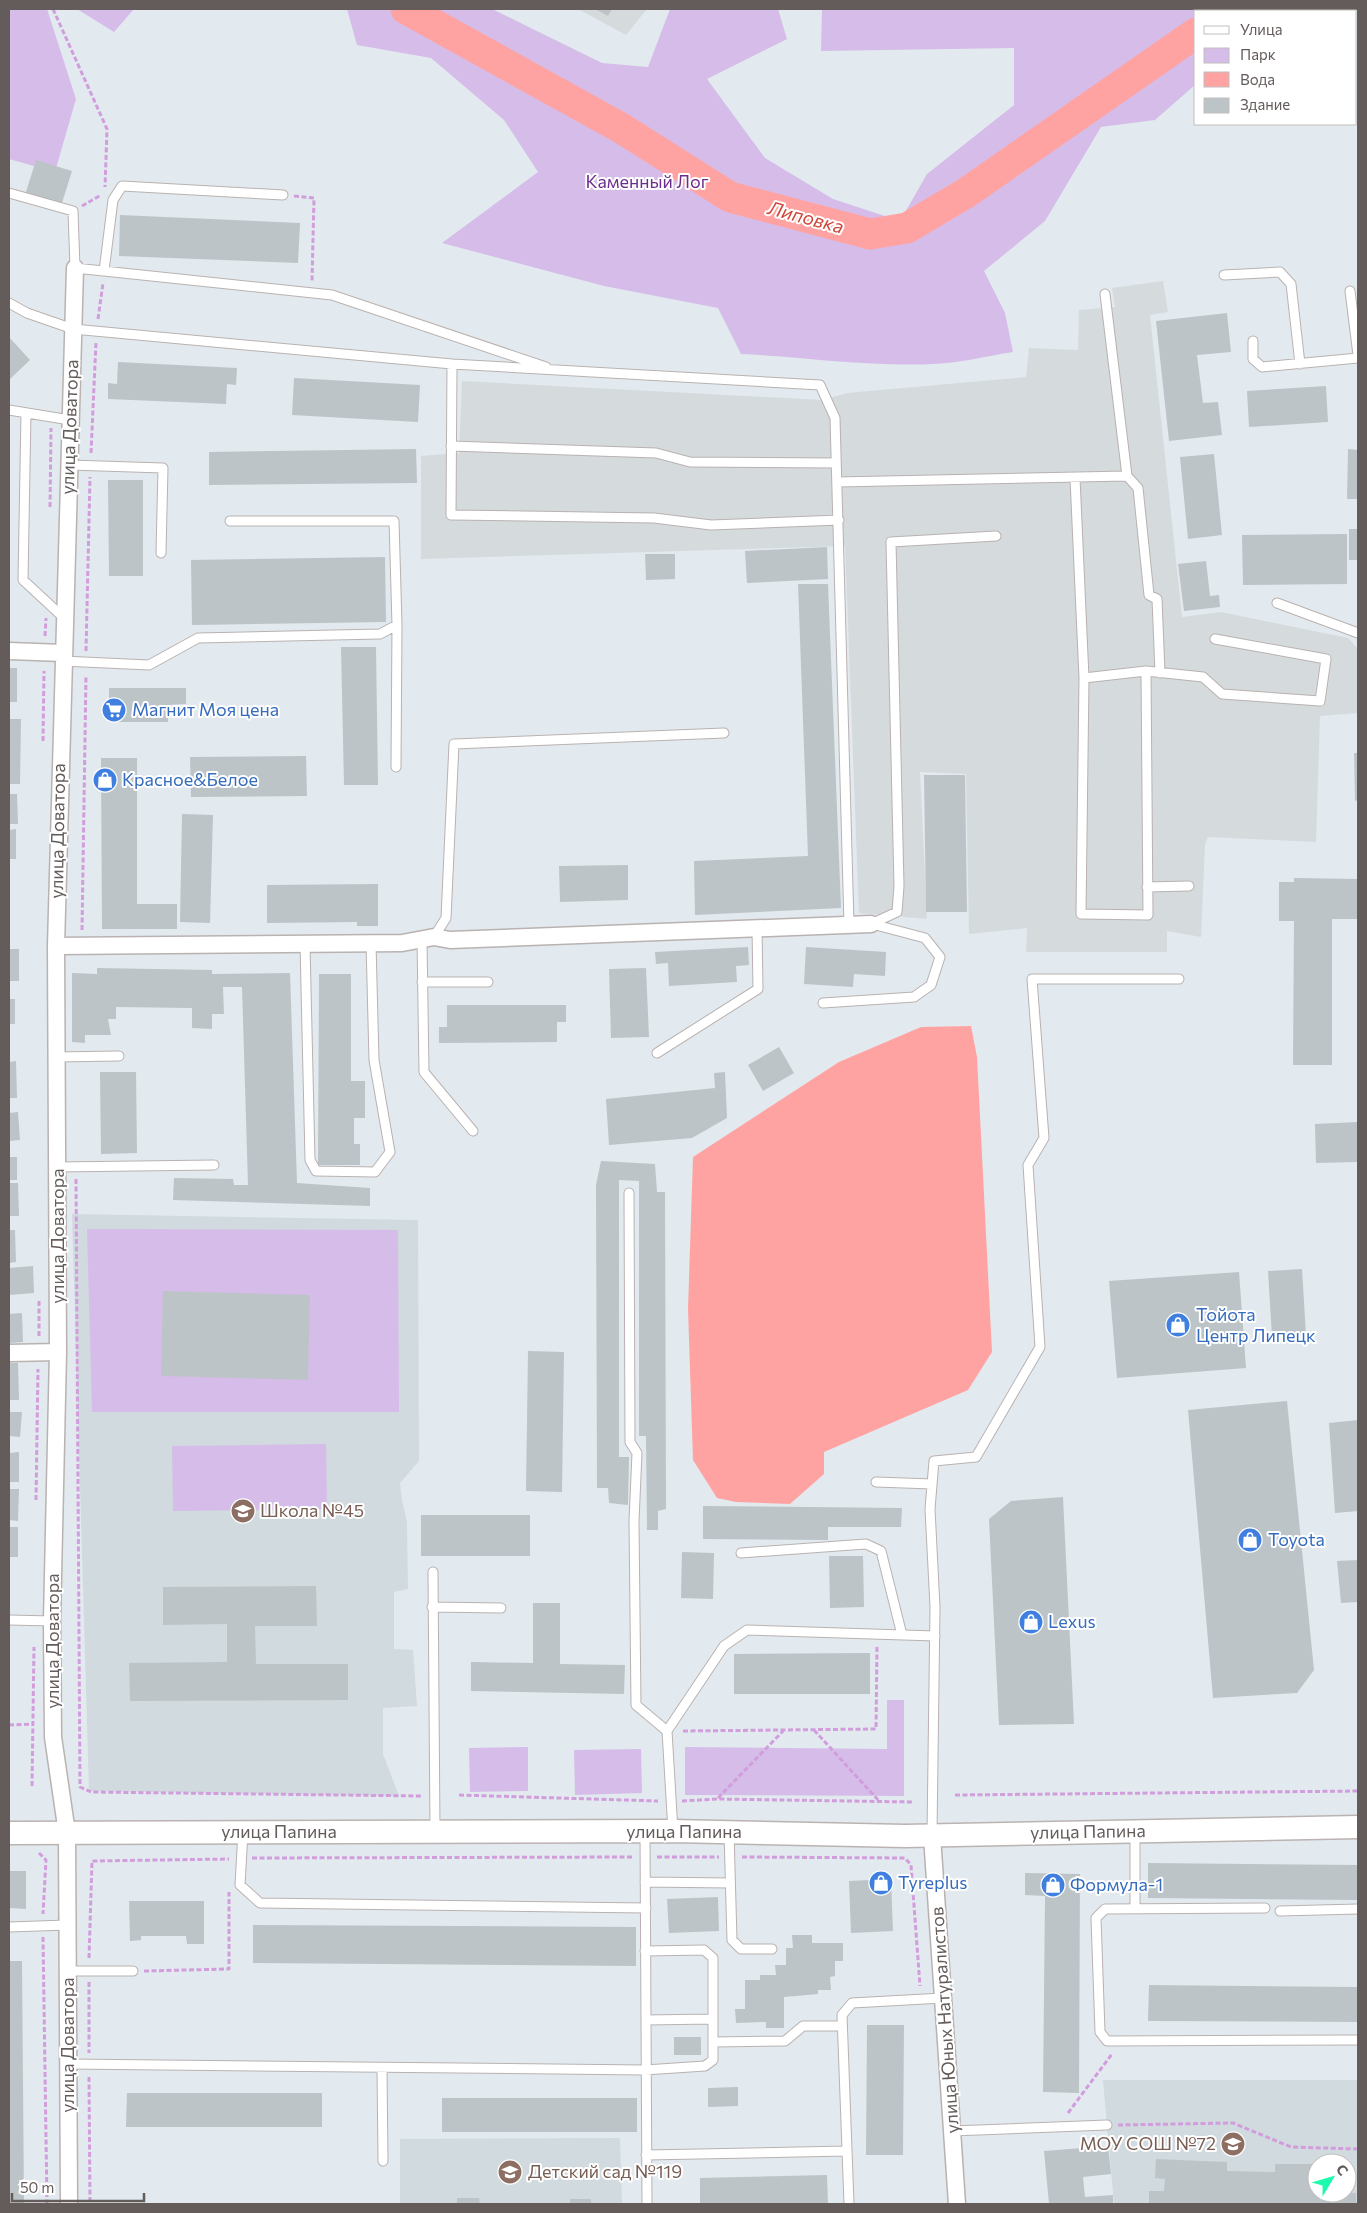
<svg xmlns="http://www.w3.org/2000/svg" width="1367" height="2213" viewBox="0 0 1367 2213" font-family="Commissioner,sans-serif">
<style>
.industrial{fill:#d5dadd}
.education{fill:#d1dade;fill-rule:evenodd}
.green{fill:#d6bce9}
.water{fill:#ffa3a2}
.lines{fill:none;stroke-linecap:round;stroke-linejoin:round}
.river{stroke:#ffa3a2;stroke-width:31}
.building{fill:#bdc4c7}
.lane-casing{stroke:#b9b2b0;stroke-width:11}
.street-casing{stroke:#b9b2b0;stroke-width:19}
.secondary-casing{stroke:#bbb3b1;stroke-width:25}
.path{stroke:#d29ddc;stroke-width:3;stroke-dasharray:5 2.5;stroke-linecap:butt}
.lane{stroke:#fff;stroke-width:9}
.street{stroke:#fff;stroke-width:16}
.secondary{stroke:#fff;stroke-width:22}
.labels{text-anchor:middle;stroke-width:4;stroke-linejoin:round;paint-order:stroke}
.park-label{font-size:18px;fill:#6b2e90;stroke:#fff}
.street-label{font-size:18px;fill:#645c5a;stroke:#fff}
.shop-label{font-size:18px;fill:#366cbe;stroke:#fff;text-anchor:start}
.education-label{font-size:18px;fill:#785e54;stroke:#fff;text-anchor:start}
.water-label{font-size:19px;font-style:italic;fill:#cf4538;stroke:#fff}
</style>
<rect width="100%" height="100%" fill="#e2eaef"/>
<path class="industrial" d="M578,9H647L626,35Z
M1163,281L1168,312L1150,315L1182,617L1221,612L1348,638L1358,649V713L1320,716L1316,842L1208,837L1205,845L1201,937L1167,931V952H1026L1027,928L969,934L966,774L920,772L927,919L859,913L845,546L421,559V456L459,453L462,381L822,400L847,393L1026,377L1029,348L1078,350L1079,310L1115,307L1112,288Z"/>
<path class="education" d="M72,1214L418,1220L419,1461L400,1483L402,1501L407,1522L408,1589L394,1592V1649L413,1650L417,1706L383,1708V1754L399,1796L89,1791Z
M1103,2080H1358V2204H1114ZM1317,2163H1347V2193H1317Z
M620,2138L622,2204H400V2139Z"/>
<path class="green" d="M9,9H47L76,99L55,172L9,159Z
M77,9H134L114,32Z
M347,9H492L602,63L648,67L670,9H778L787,39L707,79L765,158L833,199L900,221L927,174L1014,105V48L821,51L822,9H1299L1296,11H1196V84L1155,120L1101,127L1045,221L984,271L1005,313L1013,352C987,356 960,363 934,364C869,367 805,357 741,354L718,308L604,286L442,243L538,172L504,120L431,58L357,45Z
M87,1229L398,1230L399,1412H92Z
M326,1444L327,1509L173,1511L172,1446Z
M887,1700H904V1796L685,1795V1747L887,1749Z
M528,1747V1791L470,1792L469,1748Z
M641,1749L642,1793L575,1795L574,1750Z"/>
<path class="water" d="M971,1026L977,1057L992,1352L968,1390L824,1452V1474L790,1504L736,1502L717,1498L693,1460L688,1309L693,1157L839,1062L921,1027Z"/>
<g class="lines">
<path class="river" d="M406,9L621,128L730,197L870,234L907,228L966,193L1196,33
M1228,11L1232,9"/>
</g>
<path class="building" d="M595,9H612L608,16Z
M36,160L72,171L61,206L25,195Z
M120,215L300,223L298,263L119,256Z
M1227,313L1231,352L1197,355L1203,403L1218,402L1222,435L1169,441L1156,321Z
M9,337L30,360L9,380Z
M118,362L237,368L236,385L227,384L226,404L108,399V383L117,384Z
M294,378L420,385L418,422L292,415Z
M1326,386L1328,422L1249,427L1247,391Z
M416,449L417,483L209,485V452Z
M1348,449L1358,450V499H1347Z
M1214,454L1222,535L1188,539L1180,457Z
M108,480H143V576H109Z
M1349,529H1358V560H1349Z
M1347,534V584L1243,585L1242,535Z
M827,547L828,579L747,583L745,551Z
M645,554H675V579L646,580Z
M385,557L386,622L192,625L191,560Z
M1206,561L1210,596L1219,595L1220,607L1184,611L1178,564Z
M798,584H828L841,908L695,915L694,861L808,856Z
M341,647H376L378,785H344Z
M9,668H17V702H9Z
M109,688H186V704L168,705V722H109Z
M9,719H21L20,784H9Z
M1354,753H1358V800L1355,801Z
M306,756L307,796L191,797L190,757Z
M101,758H137V904H177V929H102Z
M924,775H965L967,912H926Z
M9,794H17L18,824H9Z
M182,814L213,815L210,923L180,922Z
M16,829V859H9V830Z
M628,865V900L560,902L559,866Z
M1294,878L1358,879V919H1332V1065H1293L1294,921H1279V882H1294Z
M378,884V926H357V922L267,923V885Z
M748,947L749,965L736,966L737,982L669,986L668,963L656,964L655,952Z
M806,947L886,952L885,976L854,974L853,987L804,984Z
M9,949H19V981H9Z
M97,968L212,970V974L290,973L297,1183L370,1188V1206L173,1200L174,1178L233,1179L234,1185H248L242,987H223L224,1014H212V1029L192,1028V1008L116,1007V1019H108L111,1035H85V1043L72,1042V973L97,974Z
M646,968L649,1037L611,1038L609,969Z
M319,974H351V1081H365V1118H354V1144H360V1165H318Z
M9,999H15V1024H9Z
M447,1005H566V1022H557V1042L439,1043V1027H447Z
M779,1047L794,1073L763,1091L748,1065Z
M16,1061L17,1098H9V1062Z
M100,1072H136L137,1153L101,1154Z
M725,1072L727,1118L692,1138L609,1145L606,1099L715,1088L714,1073Z
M18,1112L20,1140L9,1141V1113Z
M1358,1122V1162L1316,1163L1315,1124Z
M9,1157H17V1180H9Z
M601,1161L655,1164L657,1192H665L666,1509L658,1511V1530H647L646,1436H639V1181L619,1180V1457H629L628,1505L609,1503L608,1488H597L596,1185Z
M9,1183H18L19,1216H9Z
M9,1230H15L16,1262L9,1263Z
M33,1266L34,1293L9,1295V1268Z
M1302,1269L1306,1335L1272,1337L1268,1271Z
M1239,1272L1246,1368L1117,1378L1109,1281Z
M163,1291L310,1295L308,1380L161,1376Z
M22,1313L23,1342L9,1343V1314Z
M528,1351L564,1352L562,1492L526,1491Z
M9,1363H18L19,1400H9Z
M1287,1401L1314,1670L1297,1693L1213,1698L1188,1410Z
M9,1412H22L20,1437L9,1436Z
M1358,1420V1511L1335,1513L1329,1423Z
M19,1452V1482H9V1453Z
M9,1489H19L18,1521L9,1520Z
M1063,1497L1074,1724L999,1725L989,1519L1011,1501Z
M703,1506L902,1508L901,1527H828V1540L703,1539Z
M421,1515H530V1556H421Z
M9,1527H18V1557H9Z
M682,1552L714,1553L713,1599L681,1598Z
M829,1556H863L864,1607L830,1608Z
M1358,1560V1602L1341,1603L1337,1561Z
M316,1586L317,1626H255L256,1664H348V1700L130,1701L129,1663L227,1662V1624L163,1625V1587Z
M533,1603H560V1664L625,1665L624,1694L471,1691V1662L533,1663Z
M870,1653V1694H734V1654Z
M1148,1863L1358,1865V1900L1148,1898Z
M9,1871H26V1909L9,1908Z
M1025,1873L1080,1874L1079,2093L1043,2092L1045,1896L1025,1895Z
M891,1879L893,1931L851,1933L849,1881Z
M718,1897L719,1931L669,1933L667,1899Z
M129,1901H204V1944H187L186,1936H141V1940L130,1941Z
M253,1925L636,1927V1966L253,1963Z
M792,1935H812V1943H843V1961H835V1976L830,1977L831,1990H818V1994L784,1997V2028H766V2022L736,2023L735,2009H745V1980H760V1975H776L775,1965H786V1948H793Z
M9,1961H22L24,2204H9Z
M1149,1985L1358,1987V2022L1148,2021Z
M867,2025H904L903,2155H866Z
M674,2037H701V2055H674Z
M738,2087V2106L708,2107V2088Z
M127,2093H322V2127H126Z
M442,2098H637V2132H442Z
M1108,2146L1111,2174L1083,2177L1085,2197L1113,2195V2204H1049L1044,2151Z
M1156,2159L1227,2162V2171L1275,2172V2164H1317V2193H1356V2204H1149V2191H1164L1165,2179L1155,2178Z
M1347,2164H1351V2182L1347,2181Z
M827,2175L828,2204H700V2178Z
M457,2198H479L480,2204H457Z
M570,2199H591V2204H570Z"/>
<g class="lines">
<defs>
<path id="lane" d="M9,193L73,211L75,268L332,295L546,367
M104,271L113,200L122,186L283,195
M1224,275L1280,272L1291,284L1300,364
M1350,291L1358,355
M9,303L27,313L73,329L452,364L451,515L654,518L711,525L839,520
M1253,341V359L1262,367L1358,358
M452,364L820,385L835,418L849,925
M9,410L70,420
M26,413L23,580L64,618
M451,446L656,453L690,462L836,463
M69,465L163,468L161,553
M1127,476L1138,488L1149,595L1157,599L1160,673
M1075,478L1084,678L1081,914L1148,915L1146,671L1203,677L1222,694L1320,701L1326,659L1215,639
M837,482L1127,476L1105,294
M230,521H394L397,625L396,767
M1277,603L1358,633
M62,661L149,665L198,638L380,634L397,625
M1084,678L1146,671
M1147,887L1189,886
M871,924L897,912L899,886L891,542L996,536
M434,937L446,918L454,744L724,733
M422,940L424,1072L473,1131
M305,944L310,1160L316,1171L375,1172L390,1152L374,1060L371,943
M422,982H488
M823,1003L914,997L931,985L940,957L925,938L872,924
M657,1053L758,989L757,928
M56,1057L119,1056
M58,1167L214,1165
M629,1193L630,1442L637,1453L634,1521L636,1705L667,1731
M876,1482L932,1484
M741,1553L866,1544L881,1551L902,1635
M433,1572L435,1831
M432,1607L501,1608
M9,1620L52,1621
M673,1831L667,1731L724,1646L747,1630L935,1636
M243,1832L240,1885L260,1903L646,1908
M645,1832L647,2204
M729,1832L732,1940L741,1949H772
M1135,1832V1909
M932,1835L935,1607L930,1509L934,1461L976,1457L1040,1347L1028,1165L1044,1138L1032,979H1179
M645,1882L730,1883
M1265,1908L1105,1909L1096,1918L1100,2032L1107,2041L1358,2040
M1280,1911L1358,1909
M9,1927L67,1925
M68,1971H133
M646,2020L713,2019
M714,2042L785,2041L803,2026H842
M68,2064L645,2070L705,2066L713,2060V1958L704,1950L645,1951
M382,2068L383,2161
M952,2131L1107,2125
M646,2155L847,2151
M849,2204L842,2015L852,2003L943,1998"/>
<path id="street" d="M9,651L63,653
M56,946L402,943L434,937L450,940L871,924
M9,1353L58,1352
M932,1836L957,2204
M69,2204L67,1833L53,1737L52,1621L58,1352L56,946L75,268"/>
<path id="secondary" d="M9,1833L673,1831L905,1836L1358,1827"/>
</defs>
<use href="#lane" class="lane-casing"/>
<use href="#street" class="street-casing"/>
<use href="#secondary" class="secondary-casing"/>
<path class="path" d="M53,9L107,129L105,187
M294,196L314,198L312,281
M82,206L101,195
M98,319L103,283
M91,453L96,342
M50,507L51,428
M45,636L46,618
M86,651L90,477
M43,741L44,671
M82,930L86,675
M76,1179L80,1787L91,1792L422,1796
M39,1336V1299
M36,1500L38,1369
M9,1725L33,1724
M814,1730L879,1801
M683,1731L876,1729L877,1646
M32,1786L34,1647
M459,1795L658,1801
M955,1795L1358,1791
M718,1798L783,1731
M682,1801L717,1799L914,1802
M39,1853L46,1860L43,1914
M657,1857H719
M742,1857L905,1858L911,1865L920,1986
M252,1858L634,1857
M43,1937L47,2204
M89,1958L92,1861L229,1859
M144,1971L229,1969V1892
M89,1982V2053
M89,2077L90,2204
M1068,2113L1112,2054
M1118,2125L1233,2123L1291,2147L1358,2149"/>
<use href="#lane" class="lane"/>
<use href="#street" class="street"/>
<use href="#secondary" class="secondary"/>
</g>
<defs>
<symbol id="supermarket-disc" viewBox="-11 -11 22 22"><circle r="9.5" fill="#3f7fe0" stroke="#fff"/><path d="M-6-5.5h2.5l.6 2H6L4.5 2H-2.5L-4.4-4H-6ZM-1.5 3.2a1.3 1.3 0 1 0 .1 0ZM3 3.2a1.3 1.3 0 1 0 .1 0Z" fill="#fff"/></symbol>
<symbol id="shop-disc" viewBox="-11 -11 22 22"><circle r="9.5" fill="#3f7fe0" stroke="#fff"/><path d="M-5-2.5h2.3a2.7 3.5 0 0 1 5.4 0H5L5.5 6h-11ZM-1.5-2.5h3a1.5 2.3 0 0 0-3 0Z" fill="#fff"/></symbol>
<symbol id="school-disc" viewBox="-11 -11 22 22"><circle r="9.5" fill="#8d6e63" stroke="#fff"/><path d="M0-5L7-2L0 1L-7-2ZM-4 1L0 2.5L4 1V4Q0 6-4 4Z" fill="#fff"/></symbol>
</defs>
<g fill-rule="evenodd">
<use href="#supermarket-disc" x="100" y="696" width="28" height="28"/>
<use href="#shop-disc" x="91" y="766" width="28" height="28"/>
<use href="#shop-disc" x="1164" y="1311" width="28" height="28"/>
<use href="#school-disc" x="229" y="1497" width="28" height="28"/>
<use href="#shop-disc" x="1236" y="1526" width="28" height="28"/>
<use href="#shop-disc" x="1017" y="1608" width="28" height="28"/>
<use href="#shop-disc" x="867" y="1869" width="28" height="28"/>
<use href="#shop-disc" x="1039" y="1871" width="28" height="28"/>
<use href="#school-disc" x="1219" y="2130" width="28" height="28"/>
<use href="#school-disc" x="496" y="2158" width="28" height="28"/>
</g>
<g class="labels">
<g class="park-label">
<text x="647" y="188">Каменный Лог</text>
</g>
<g class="street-label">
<text transform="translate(70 427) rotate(-88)" y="6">улица Доватора</text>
<text transform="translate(58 831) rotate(-89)" y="6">улица Доватора</text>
<text transform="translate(58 1236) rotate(-90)" y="6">улица Доватора</text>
<text transform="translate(53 1641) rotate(-90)" y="6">улица Доватора</text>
<text x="279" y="1838">улица Папина</text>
<text x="684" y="1838">улица Папина</text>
<text transform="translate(1088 1832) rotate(-1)" y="6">улица Папина</text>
<text transform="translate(945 2020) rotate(-94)" y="6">улица Юных Натуралистов</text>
<text transform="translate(68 2045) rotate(-90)" y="6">улица Доватора</text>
</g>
<g class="shop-label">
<text x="132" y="716">Магнит Моя цена</text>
<text x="122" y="786">Красное&amp;Белое</text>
<text x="1196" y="1321">Тойота<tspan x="1196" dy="21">Центр Липецк</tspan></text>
<text x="1268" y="1546">Toyota</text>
<text x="1048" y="1628">Lexus</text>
<text x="898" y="1889">Tyreplus</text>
<text x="1070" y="1891">Формула-1</text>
</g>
<g class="education-label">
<text x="260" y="1517">Школа №45</text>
<text x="1216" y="2150" text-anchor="end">МОУ СОШ №72</text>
<text x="528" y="2178">Детский сад №119</text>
</g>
<g class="water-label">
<text transform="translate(806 217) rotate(15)" y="7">Липовка</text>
</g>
</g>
<rect width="1367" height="2213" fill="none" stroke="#645c5a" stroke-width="20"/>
<rect x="1194" y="10" width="162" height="115" fill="#ffffff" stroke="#c1bebd"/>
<rect x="1204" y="26" width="25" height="8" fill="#ffffff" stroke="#c1bebd"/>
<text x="1240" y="35" font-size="15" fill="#645c5a">Улица</text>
<rect x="1204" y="48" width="25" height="15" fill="#d6bce9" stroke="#c1bebd"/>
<text x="1240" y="60" font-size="15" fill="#645c5a">Парк</text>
<rect x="1204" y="72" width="25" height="15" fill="#ffa3a2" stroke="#c1bebd"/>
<text x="1240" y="85" font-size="15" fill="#645c5a">Вода</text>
<rect x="1204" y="98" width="25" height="15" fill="#bdc4c7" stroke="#c1bebd"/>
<text x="1240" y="110" font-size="15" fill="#645c5a">Здание</text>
<g transform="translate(1332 2178) rotate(52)"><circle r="24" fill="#ffffff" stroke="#c1bebd"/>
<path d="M0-4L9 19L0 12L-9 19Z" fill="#1cfbad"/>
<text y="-8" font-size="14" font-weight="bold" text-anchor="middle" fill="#645c5a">С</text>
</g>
<path d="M12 2193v8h132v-8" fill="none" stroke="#645c5a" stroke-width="2.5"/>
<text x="20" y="2193" font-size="15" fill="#645c5a" stroke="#ffffff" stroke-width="4" paint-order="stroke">50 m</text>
</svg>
